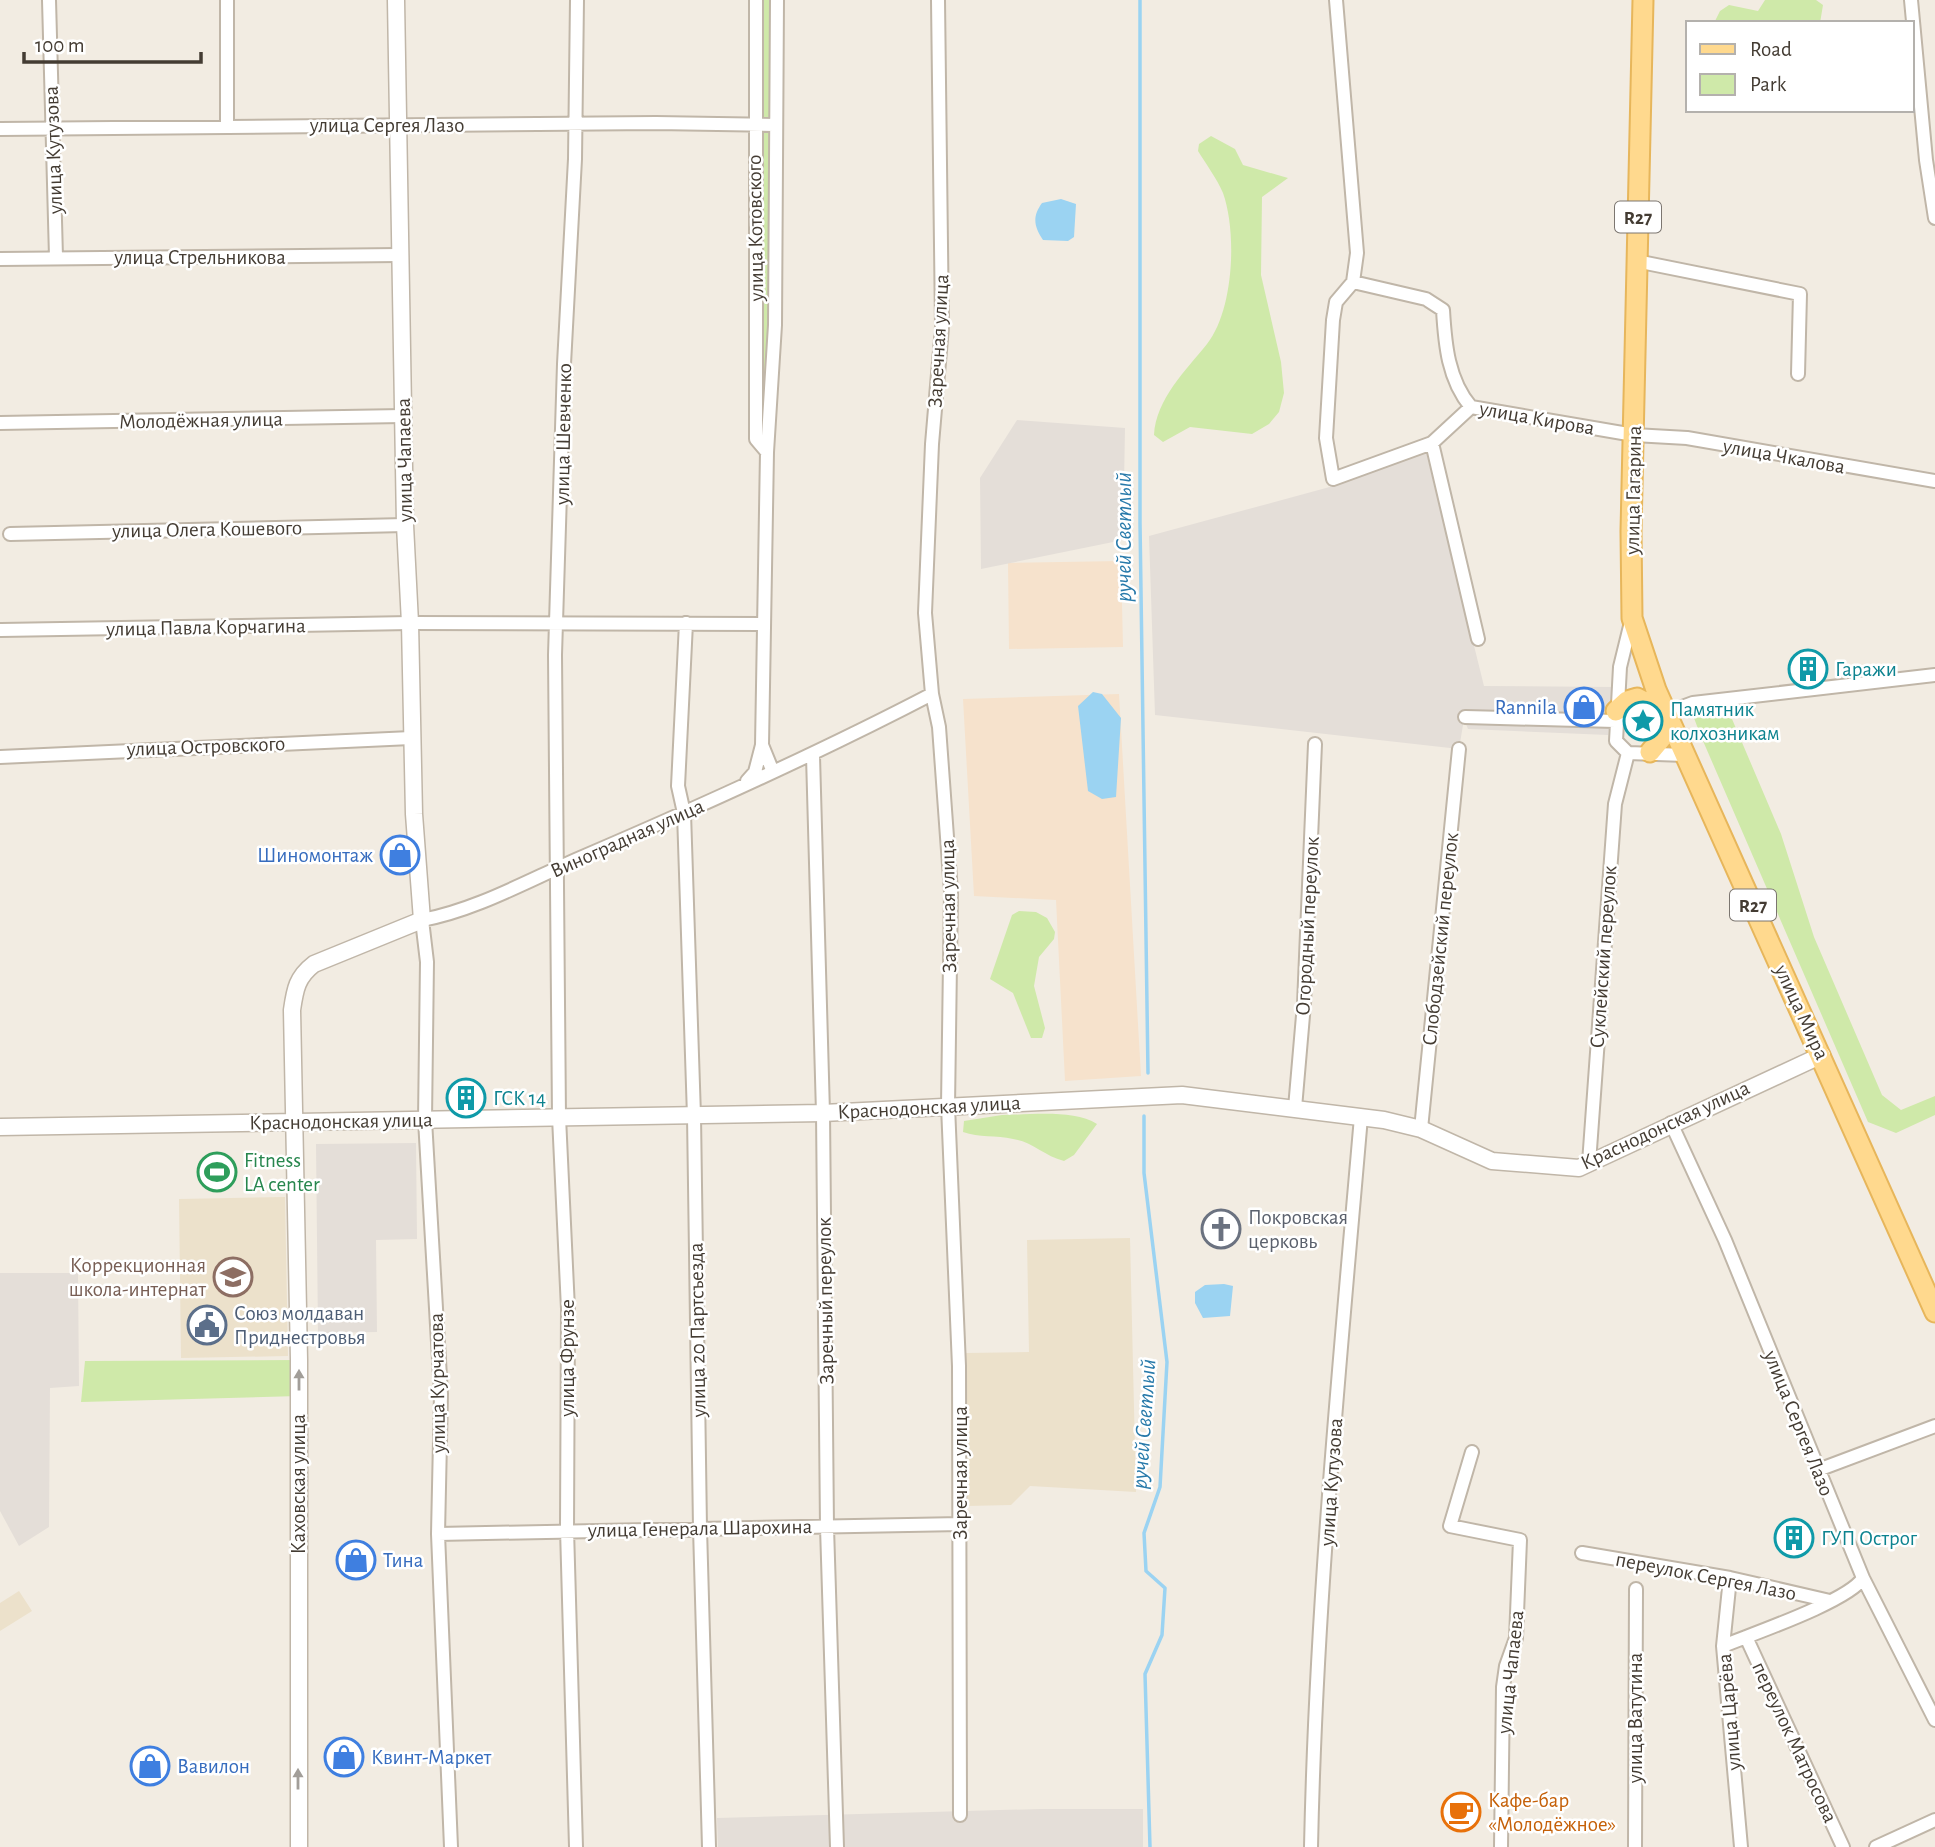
<svg xmlns="http://www.w3.org/2000/svg" width="1935" height="1847" viewBox="0 0 1935 1847" font-family="'Alegreya Sans',sans-serif">
<style>
.commercial{fill:#f6e2cc}
.industrial{fill:#e4ded8}
.education{fill:#ece1cb}
.green{fill:#cfe9a9}
.water{fill:#9bd3f2}
.lines{fill:none;stroke-linecap:round;stroke-linejoin:round}
.stream{stroke:#9bd3f2;stroke-width:3.5}
.minor-casing{stroke:#c0b6a8;stroke-width:16}
.tertiary-casing{stroke:#c0b6a8;stroke-width:19}
.primary-casing{stroke:#e7b65b;stroke-width:23}
.minor{stroke:#fff;stroke-width:12}
.tertiary{stroke:#fff;stroke-width:16}
.primary{stroke:#ffd98e;stroke-width:19}
.oneway{fill:#a29e99}
.labels{text-anchor:middle;stroke-width:5;stroke-linejoin:round;paint-order:stroke}
.shield{fill:#fff;stroke:#7c7670;stroke-width:2}
.shield-label{font-size:19px;font-weight:bold;fill:#443c33}
.street-label{font-size:21px;fill:#443c33;stroke:#fff}
.culture-label{font-size:21px;fill:#0d838f;stroke:#fff;text-anchor:start}
.shop-label{font-size:21px;fill:#366cbe;stroke:#fff;text-anchor:start}
.leisure-label{font-size:21px;fill:#27864d;stroke:#fff;text-anchor:start}
.worship-label{font-size:21px;fill:#5b616d;stroke:#fff;text-anchor:start}
.education-label{font-size:21px;fill:#785e54;stroke:#fff;text-anchor:end}
.service-label{font-size:21px;fill:#4e5e75;stroke:#fff;text-anchor:start}
.food-label{font-size:21px;fill:#c56008;stroke:#fff;text-anchor:start}
.water-label{font-size:23px;font-style:italic;fill:#287aaa;stroke:#fff}
</style>
<rect width="100%" height="100%" fill="#f2ece2"/>
<path class="commercial" d="M1121,561L1123,647L1009,649L1008,563Z
M1119,694L1141,1076L1065,1081L1056,900L974,896L963,699Z"/>
<path class="industrial" d="M1017,420L1125,428L1123,540L981,569L980,478Z
M1426,452L1484,686L1613,687L1608,735L1468,729L1464,719L1459,749L1155,715L1149,536L1337,485Z
M416,1143L417,1239L376,1240L377,1332L318,1333L316,1144Z
M0,1273H78L79,1386L50,1388L49,1527L19,1546L0,1511Z
M1040,1809H1143V1847H718L717,1818Z"/>
<path class="education" d="M285,1197L288,1356L181,1358L179,1199Z
M1130,1238L1136,1492L1030,1486L1011,1505L967,1506L966,1353L1029,1352L1027,1240Z
M19,1591L32,1611L0,1631V1603Z"/>
<path class="green" d="M756,0H777L767,452L756,439Z
M1765,0H1816L1823,5L1820,23H1714L1720,11L1729,5L1758,11Z
M1211,136L1235,149L1243,165L1288,178L1262,197L1261,275L1281,362L1284,393L1279,412L1269,424L1252,434L1190,427L1163,442L1154,435C1156,399 1186,370 1207,344C1234,310 1237,232 1223,193C1217,179 1206,164 1198,151L1199,144Z
M1641,707L1664,721L1647,741C1635,740 1628,732 1630,719Z
M1700,710L1716,711L1732,719L1781,834L1814,937L1882,1095L1901,1110L1935,1096V1115L1896,1133L1868,1122L1700,734L1694,718Z
M1019,911L1036,912L1047,918L1055,932L1054,939L1039,957L1034,986L1045,1028L1042,1038H1031L1013,993L990,979L1012,915Z
M1002,1115C1030,1115 1073,1109 1097,1124L1074,1155L1064,1161C1044,1156 1033,1142 1013,1139C996,1135 979,1138 963,1132L964,1121Z
M299,1360V1396L81,1402L85,1361Z"/>
<path class="water" d="M1061,199L1076,204L1074,237L1068,241L1043,240C1034,226 1032,217 1042,203Z
M1093,692L1102,694L1121,718L1116,797L1102,799L1088,791L1078,706Z
M1224,1284L1233,1286L1230,1316L1203,1318L1195,1303V1292L1205,1285Z"/>
<g class="lines">
<path class="stream" d="M1140,0V523L1148,1073
M1144,1116V1173L1167,1362L1160,1487L1144,1533L1146,1571L1165,1588L1162,1635L1145,1674L1150,1847"/>
<defs>
<path id="minor" d="M49,0L56,257
M227,0V125
M756,0V439L767,452
M938,0L942,327L932,444L925,613L932,694L939,727L951,892L948,1106L959,1366L960,1815
M1336,0L1357,253L1353,282L1336,302L1333,320L1326,438L1333,479L1432,443L1471,407
M1911,0L1926,160L1935,218
M0,129L656,123L774,125
M0,259L399,255
M1636,261L1800,294L1798,374
M1353,282L1426,299L1443,310C1445,344 1448,380 1471,407L1634,435L1687,438L1935,481
M0,423L403,416
M1432,443L1478,639
M10,534L405,525
M1632,618L1620,667L1616,741L1628,753L1685,755
M686,623L678,786L684,813L694,1116L700,1528L709,1847
M1,630L410,623L763,624
M1666,713L1693,703L1935,675
M1465,717L1615,721
M813,756L823,1113L827,1527L837,1847
M0,757L411,738
M773,772L762,745L767,452L775,325L777,0
M747,781L755,772L762,745
M1295,1108L1304,1004L1315,744
M1671,1123L1725,1240L1863,1578L1935,1720
M1421,1129L1459,749
M1589,1163L1615,804L1628,753
M1472,1452L1450,1526L1520,1540L1516,1638L1506,1666L1503,1687L1501,1847
M1818,1470L1935,1426
M438,1534L961,1524
M1582,1553L1730,1578L1830,1601
M1730,1578L1723,1646L1741,1847
M1746,1637L1843,1847
M1723,1646C1752,1634 1849,1601 1863,1578
M451,1847L438,1534L441,1394L425,1120L427,962L422,920C476,910 529,880 580,858C699,807 817,754 932,694
M576,1847L567,1529L568,1309L559,1117L555,655L564,364L575,159L577,0
M1311,1847C1316,1603 1340,1360 1361,1117
M1635,1847L1636,1589
M1876,1847L1935,1820"/>
<path id="tertiary" d="M0,1127L823,1113L1182,1095L1384,1120L1421,1129L1492,1161L1579,1168L1822,1055
M299,1847V1360L292,1010C295,989 297,977 314,964L422,920L414,814L410,623L405,525L396,0"/>
<path id="primary" d="M1643,0L1631,531L1632,618L1656,690L1935,1312
M1616,711L1627,701L1637,698L1666,713L1665,734L1650,752"/>
</defs>
<use href="#minor" class="minor-casing"/>
<use href="#tertiary" class="tertiary-casing"/>
<use href="#primary" class="primary-casing"/>
<use href="#minor" class="minor"/>
<use href="#tertiary" class="tertiary"/>
<use href="#primary" class="primary"/>
</g>
<defs><path id="oneway-solid" d="M-6-.8H1V-3.2L6.5 0L1 3.2V.8H-6Z" transform="scale(1.75)"/></defs>
<g class="oneway">
<use href="#oneway-solid" transform="translate(299 1380) rotate(-90)"/>
<use href="#oneway-solid" transform="translate(298 1779) rotate(-90)"/>
</g>
<defs>
<symbol id="building-ring" viewBox="-11 -11 22 22"><circle r="9.5" fill="#fff" stroke="#0f9aa8" stroke-width="1.5"/><path d="M-4-6H4V6H1V3H-1V6H-4ZM-2.5-4.3h1.7v1.8h-1.7ZM.8-4.3h1.7v1.8H.8ZM-2.5-1h1.7V.8h-1.7ZM.8-1h1.7V.8H.8Z" fill="#0f9aa8"/></symbol>
<symbol id="shop-ring" viewBox="-11 -11 22 22"><circle r="9.5" fill="#fff" stroke="#3f7fe0" stroke-width="1.5"/><path d="M-5-2.5h2.3a2.7 3.5 0 0 1 5.4 0H5L5.5 6h-11ZM-1.5-2.5h3a1.5 2.3 0 0 0-3 0Z" fill="#3f7fe0"/></symbol>
<symbol id="sight-ring" viewBox="-11 -11 22 22"><circle r="9.5" fill="#fff" stroke="#0f9aa8" stroke-width="1.5"/><path d="M0-6L1.8-2.2L6-1.7L2.9 1.2L3.7 5.4L0 3.3L-3.7 5.4L-2.9 1.2L-6-1.7L-1.8-2.2Z" fill="#0f9aa8"/></symbol>
<symbol id="stadium-ring" viewBox="-11 -11 22 22"><circle r="9.5" fill="#fff" stroke="#2e9e5b" stroke-width="1.5"/><path d="M0-5a6.5 5 0 1 0 0 10a6.5 5 0 1 0 0-10ZM-3.5-1.8h7v3.6h-7Z" fill="#2e9e5b"/></symbol>
<symbol id="church-ring" viewBox="-11 -11 22 22"><circle r="9.5" fill="#fff" stroke="#6b7280" stroke-width="1.5"/><path d="M-1.2-6h2.4v3.5h3.3v2.4h-3.3V6h-2.4V-.1h-3.3v-2.4h3.3Z" fill="#6b7280"/></symbol>
<symbol id="school-ring" viewBox="-11 -11 22 22"><circle r="9.5" fill="#fff" stroke="#8d6e63" stroke-width="1.5"/><path d="M0-5L7-2L0 1L-7-2ZM-4 1L0 2.5L4 1V4Q0 6-4 4Z" fill="#8d6e63"/></symbol>
<symbol id="civic-ring" viewBox="-11 -11 22 22"><circle r="9.5" fill="#fff" stroke="#5c6f8a" stroke-width="1.5"/><path d="M-.6-6.5H3V-4.5H.6V-3L4-1V1h2V6H-6V1h2V-1L-.6-3ZM-1.2 2.5V6h2.4V2.5Z" fill="#5c6f8a"/></symbol>
<symbol id="cafe-ring" viewBox="-11 -11 22 22"><circle r="9.5" fill="#fff" stroke="#e8710a" stroke-width="1.5"/><path d="M-5.5-4.5H6V0H3Q3 3.5 0 3.5H-2.5Q-5.5 3.5-5.5 0ZM3-3.2v2h1.7v-2ZM-6 4.5H4V6H-6Z" fill="#e8710a"/></symbol>
</defs>
<g fill-rule="evenodd">
<use href="#building-ring" x="1786" y="647" width="44" height="44"/>
<use href="#shop-ring" x="1562" y="685" width="44" height="44"/>
<use href="#sight-ring" x="1621" y="699" width="44" height="44"/>
<use href="#shop-ring" x="378" y="833" width="44" height="44"/>
<use href="#building-ring" x="444" y="1076" width="44" height="44"/>
<use href="#stadium-ring" x="195" y="1150" width="44" height="44"/>
<use href="#church-ring" x="1199" y="1207" width="44" height="44"/>
<use href="#school-ring" x="211" y="1255" width="44" height="44"/>
<use href="#civic-ring" x="185" y="1303" width="44" height="44"/>
<use href="#building-ring" x="1772" y="1516" width="44" height="44"/>
<use href="#shop-ring" x="334" y="1538" width="44" height="44"/>
<use href="#shop-ring" x="322" y="1735" width="44" height="44"/>
<use href="#shop-ring" x="128" y="1744" width="44" height="44"/>
<use href="#cafe-ring" x="1439" y="1790" width="44" height="44"/>
</g>
<g class="labels">
<g class="shield">
<rect x="1615" y="201.5" width="46" height="31" rx="5"/>
<rect x="1730" y="889.5" width="46" height="31" rx="5"/>
</g>
<g class="shield-label">
<text x="1638" y="224">R27</text>
<text x="1753" y="912">R27</text>
</g>
<g class="street-label">
<text x="387" y="132">улица Сергея Лазо</text>
<text transform="translate(53 150) rotate(-92)" y="7">улица Кутузова</text>
<text transform="translate(755 228) rotate(-91)" y="7">улица Котовского</text>
<text x="200" y="264">улица Стрельникова</text>
<text transform="translate(938 341) rotate(-87)" y="7">Заречная улица</text>
<text transform="translate(1537 418) rotate(10)" y="7">улица Кирова</text>
<text transform="translate(201 420) rotate(-1)" y="7">Молодёжная улица</text>
<text transform="translate(563 434) rotate(-89)" y="7">улица Шевченко</text>
<text transform="translate(1784 456) rotate(10)" y="7">улица Чкалова</text>
<text transform="translate(404 460) rotate(-91)" y="7">улица Чапаева</text>
<text transform="translate(1633 490) rotate(-89)" y="7">улица Гагарина</text>
<text transform="translate(207 529) rotate(-1)" y="7">улица Олега Кошевого</text>
<text transform="translate(206 627) rotate(-1)" y="7">улица Павла Корчагина</text>
<text transform="translate(206 746) rotate(-2)" y="7">улица Островского</text>
<text transform="translate(627 838) rotate(-24)" y="7">Виноградная улица</text>
<text transform="translate(948 906) rotate(-91)" y="7">Заречная улица</text>
<text transform="translate(1307 926) rotate(-87)" y="7">Огородный переулок</text>
<text transform="translate(1440 939) rotate(-84)" y="7">Слободзейский переулок</text>
<text transform="translate(1603 957) rotate(-86)" y="7">Суклейский переулок</text>
<text transform="translate(1802 1012) rotate(65)" y="7">улица Мира</text>
<text transform="translate(929 1107) rotate(-3)" y="7">Краснодонская улица</text>
<text transform="translate(341 1121) rotate(-1)" y="7">Краснодонская улица</text>
<text transform="translate(1665 1125) rotate(-25)" y="7">Краснодонская улица</text>
<text transform="translate(825 1301) rotate(-91)" y="7">Заречный переулок</text>
<text transform="translate(697 1330) rotate(-91)" y="7">улица 20 Партсъезда</text>
<text transform="translate(567 1358) rotate(-90)" y="7">улица Фрунзе</text>
<text transform="translate(437 1383) rotate(-91)" y="7">улица Курчатова</text>
<text transform="translate(1799 1423) rotate(68)" y="7">улица Сергея Лазо</text>
<text transform="translate(960 1473) rotate(-90)" y="7">Заречная улица</text>
<text transform="translate(1331 1482) rotate(-86)" y="7">улица Кутузова</text>
<text transform="translate(298 1484) rotate(-90)" y="7">Каховская улица</text>
<text transform="translate(700 1528) rotate(-1)" y="7">улица Генерала Шарохина</text>
<text transform="translate(1706 1576) rotate(11)" y="7">переулок Сергея Лазо</text>
<text transform="translate(1510 1672) rotate(-84)" y="7">улица Чапаева</text>
<text transform="translate(1729 1712) rotate(-95)" y="7">улица Царёва</text>
<text transform="translate(1635 1718) rotate(-90)" y="7">улица Ватутина</text>
<text transform="translate(1795 1742) rotate(65)" y="7">переулок Матросова</text>
</g>
<g class="culture-label">
<text x="1835" y="676">Гаражи</text>
<text x="1670" y="716">Памятник<tspan x="1670" dy="24">колхозникам</tspan></text>
<text x="493" y="1105">ГСК 14</text>
<text x="1821" y="1545">ГУП Острог</text>
</g>
<g class="shop-label">
<text x="1557" y="714" text-anchor="end">Rannila</text>
<text x="373" y="862" text-anchor="end">Шиномонтаж</text>
<text x="383" y="1567">Тина</text>
<text x="371" y="1764">Квинт-Маркет</text>
<text x="177" y="1773">Вавилон</text>
</g>
<g class="leisure-label">
<text x="244" y="1167">Fitness<tspan x="244" dy="24">LA center</tspan></text>
</g>
<g class="worship-label">
<text x="1248" y="1224">Покровская<tspan x="1248" dy="24">церковь</tspan></text>
</g>
<g class="education-label">
<text x="206" y="1272">Коррекционная<tspan x="206" dy="24">школа-интернат</tspan></text>
</g>
<g class="service-label">
<text x="234" y="1320">Союз молдаван<tspan x="234" dy="24">Приднестровья</tspan></text>
</g>
<g class="food-label">
<text x="1488" y="1807">Кафе-бар<tspan x="1488" dy="24">«Молодёжное»</tspan></text>
</g>
<g class="water-label">
<text transform="translate(1123 537) rotate(-90)" y="8">ручей Светлый</text>
<text transform="translate(1143 1424) rotate(-86)" y="8">ручей Светлый</text>
</g>
</g>
<rect x="1686" y="21" width="228" height="91" fill="#ffffff" stroke="#b4b1ad" stroke-width="2"/>
<rect x="1700" y="44" width="35" height="10" fill="#ffd98e" stroke="#b4b1ad" stroke-width="2"/>
<text x="1750" y="56" font-size="21" fill="#443c33">Road</text>
<rect x="1700" y="74" width="35" height="21" fill="#cfe9a9" stroke="#b4b1ad" stroke-width="2"/>
<text x="1750" y="91" font-size="21" fill="#443c33">Park</text>
<path d="M24 52v10h177v-10" fill="none" stroke="#443c33" stroke-width="3.5"/>
<text x="35" y="52" font-size="21" fill="#443c33" stroke="#ffffff" stroke-width="5" paint-order="stroke">100 m</text>
</svg>
